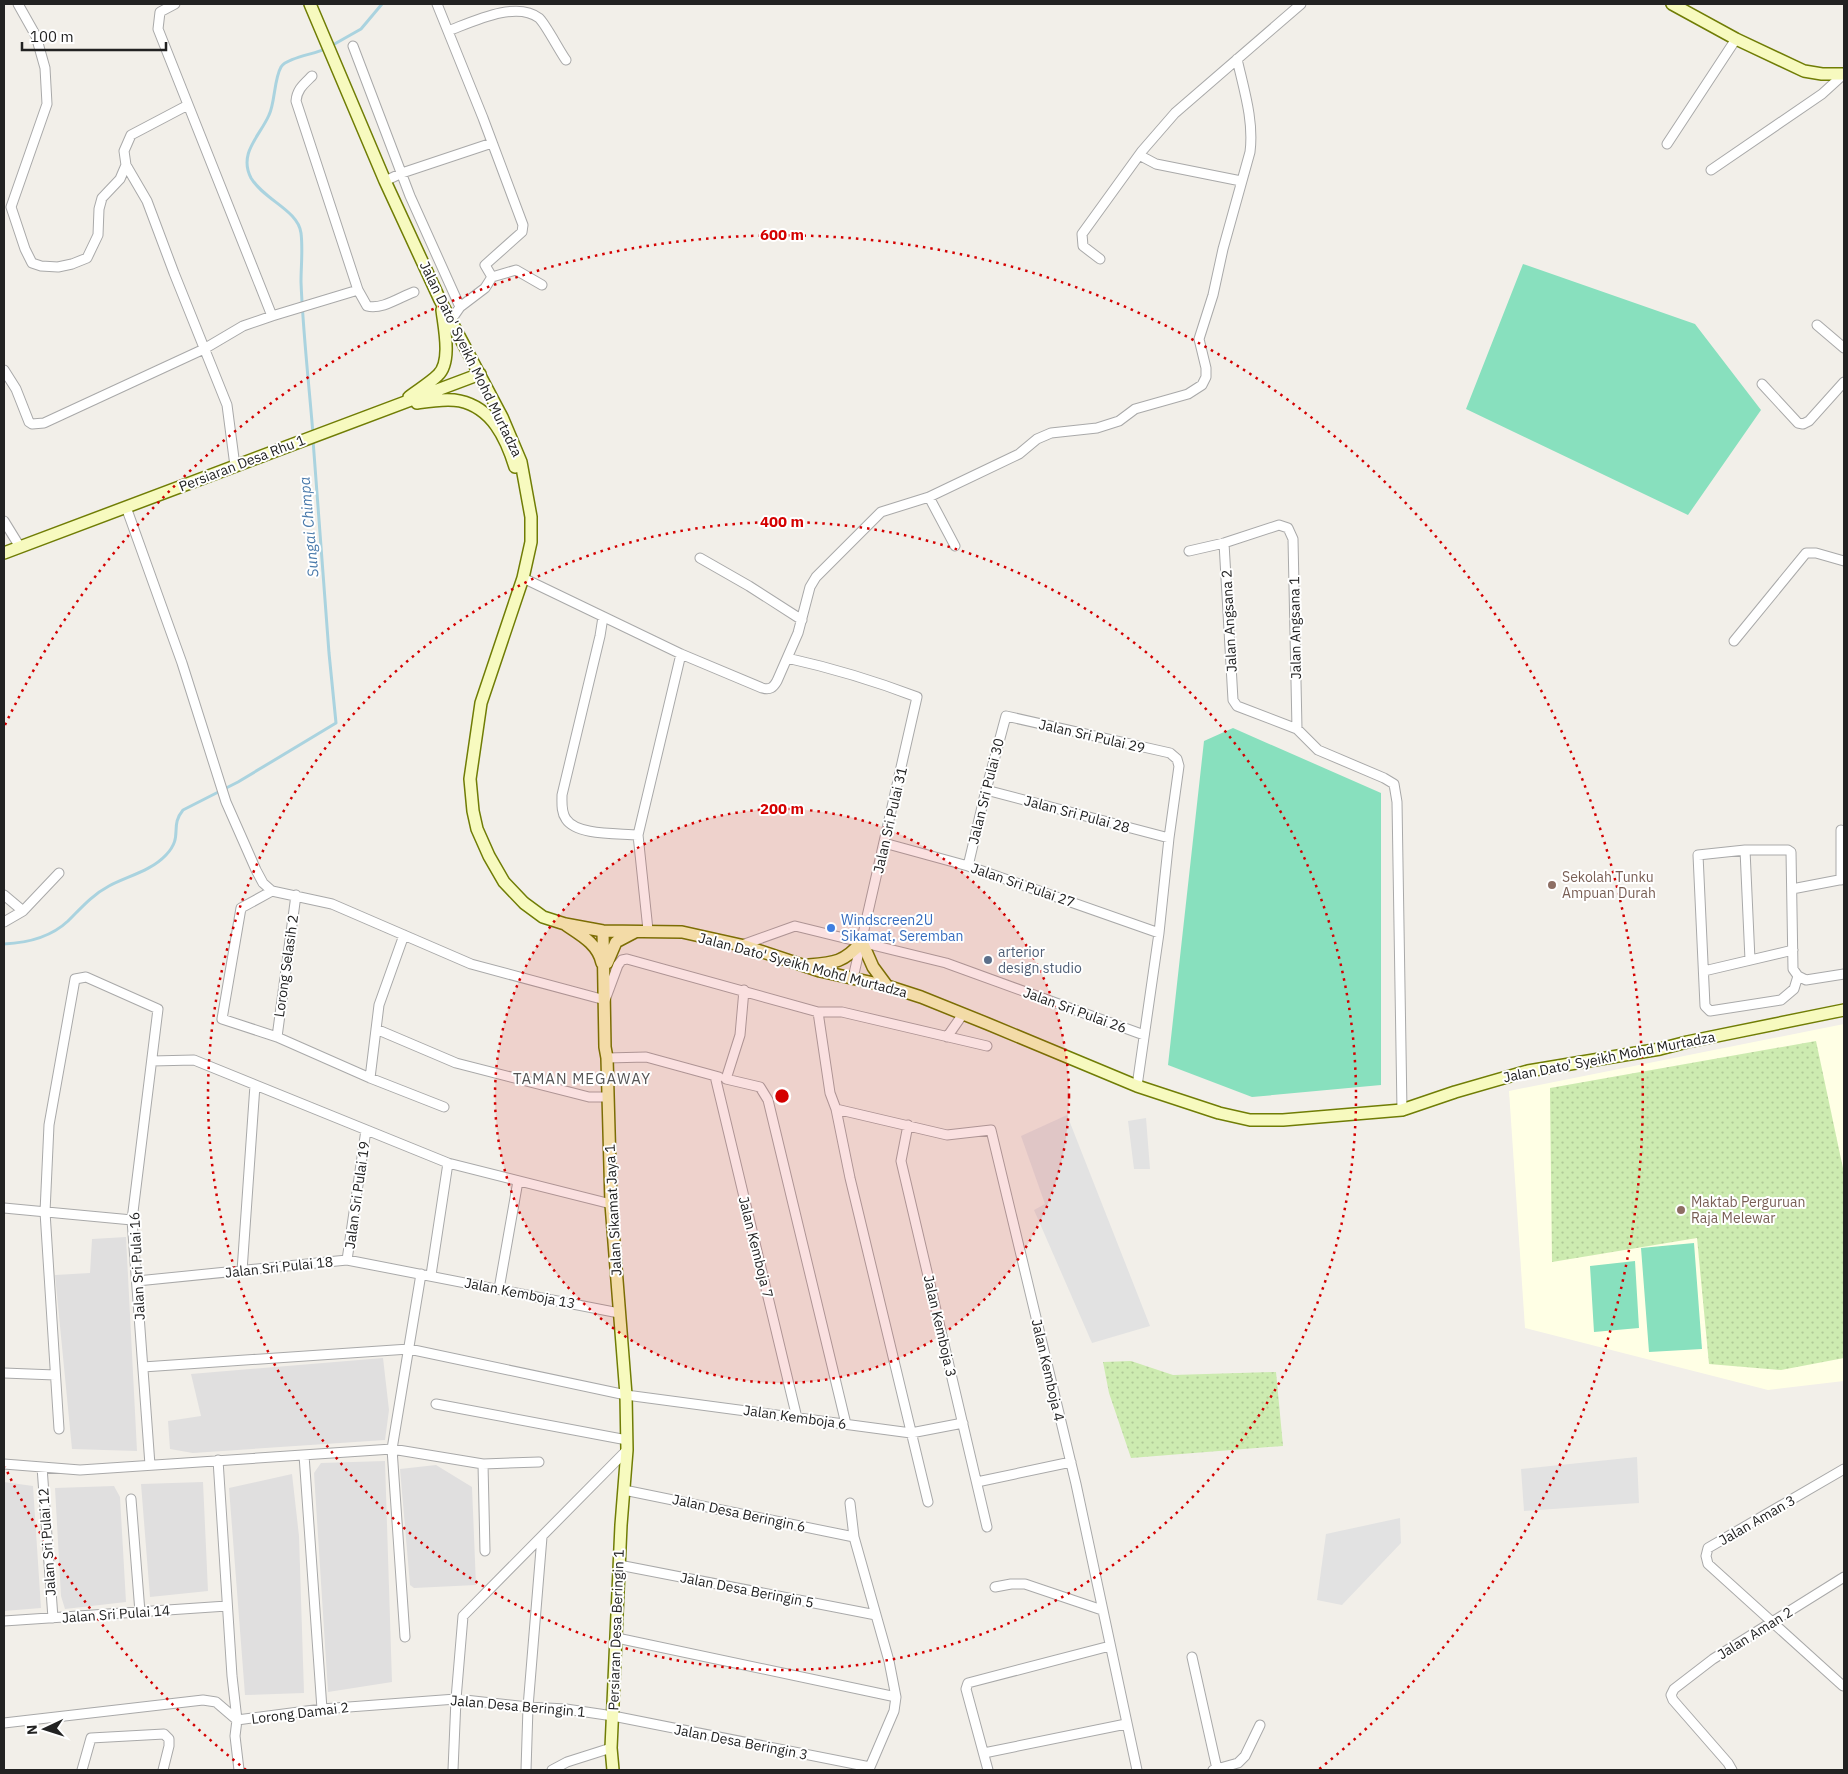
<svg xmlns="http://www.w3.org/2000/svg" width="1848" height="1774" viewBox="0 0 1848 1774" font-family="'IBM Plex Sans',sans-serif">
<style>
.residential{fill:#e0dfdf}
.education{fill:#ffffe5}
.grass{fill:url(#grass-dots)}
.pitch{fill:#88e0be}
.parking{fill:#e2e2e2}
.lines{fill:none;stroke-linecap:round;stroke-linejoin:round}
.stream{stroke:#aad3df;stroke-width:3}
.street-casing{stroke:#a9a9a9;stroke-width:11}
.secondary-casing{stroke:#707d05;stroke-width:14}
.street{stroke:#fff;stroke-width:9}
.secondary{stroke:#f7fabf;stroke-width:11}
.ring{fill:none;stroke:#d40000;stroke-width:2.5;stroke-dasharray:2.5 5}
.education-dot{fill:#8d6e63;stroke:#fff;stroke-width:2}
.shop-dot{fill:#3f7fe0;stroke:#fff;stroke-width:2}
.service-dot{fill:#5c6f8a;stroke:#fff;stroke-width:2}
.labels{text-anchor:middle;stroke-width:4;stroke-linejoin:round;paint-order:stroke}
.street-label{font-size:14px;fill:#222;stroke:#fff}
.education-label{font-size:14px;fill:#785e54;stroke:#fff;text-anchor:start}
.shop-label{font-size:14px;fill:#366cbe;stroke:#fff;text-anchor:start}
.service-label{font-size:14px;fill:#4e5e75;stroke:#fff;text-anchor:start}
.water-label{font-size:15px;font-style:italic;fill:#4a7aab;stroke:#fff}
.neighbourhood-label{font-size:15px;letter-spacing:1px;fill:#555;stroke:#fff}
.centre{fill:#d40000;stroke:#fff;stroke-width:2.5}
.ring-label{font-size:15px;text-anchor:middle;font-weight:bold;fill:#d40000;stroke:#fff;stroke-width:4;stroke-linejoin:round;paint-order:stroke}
</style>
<defs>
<pattern id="grass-dots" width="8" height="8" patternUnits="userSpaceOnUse" patternTransform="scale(1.25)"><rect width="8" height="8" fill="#cdebb0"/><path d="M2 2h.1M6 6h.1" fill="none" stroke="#b0c997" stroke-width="1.8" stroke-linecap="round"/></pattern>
</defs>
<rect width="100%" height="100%" fill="#f2efe9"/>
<path class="residential" d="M126,1237L137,1451L72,1449L55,1275L90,1273L92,1239Z
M383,1358L389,1410L385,1440L193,1453L170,1449L168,1421L201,1416L191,1374Z
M385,1461L392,1682L328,1692L314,1473L321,1463Z
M436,1465L472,1487L476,1585L414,1588L410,1585L400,1469Z
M292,1474L299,1536L304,1693L245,1695L229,1488Z
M4,1482L33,1486L41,1608L4,1611Z
M203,1482L208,1591L150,1597L141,1484Z
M114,1486L120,1497L126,1602L65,1609L61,1596L55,1488Z"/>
<path class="education" d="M1844,1024V1381L1768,1390L1525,1328L1509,1091Z"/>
<path class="grass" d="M1816,1041L1844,1173V1358L1781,1370L1709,1364L1697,1238L1552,1262L1550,1088Z
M1131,1361L1173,1375L1276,1372L1283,1446L1131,1458L1109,1393L1103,1362Z"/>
<path class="pitch" d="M1523,264L1695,324L1761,410L1688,515L1466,409Z
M1233,728L1381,793V1085L1252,1097L1168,1065L1204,741Z
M1694,1243L1702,1349L1649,1352L1641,1248Z
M1635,1261L1639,1328L1594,1332L1590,1266Z"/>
<path class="parking" d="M1067,1115L1150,1326L1092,1343L1034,1210L1045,1204L1021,1136Z
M1146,1118L1150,1169H1134L1128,1121Z
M1637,1457L1639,1503L1524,1511L1521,1469Z
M1400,1518L1401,1543L1342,1605L1317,1600L1326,1534Z"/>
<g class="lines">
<path class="stream" d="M331,46L361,29L382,4
M313,434C309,384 303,333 301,282C301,266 303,249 301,233C298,210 264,200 251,178C238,153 260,136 269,115C275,103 274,79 281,67C286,58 315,54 325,49
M4,944C26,943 51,937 68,921C81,908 92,895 109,886C128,876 151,871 166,855C184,836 169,827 183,810L238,782L336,723L329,653L313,440"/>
<defs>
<path id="street" d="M18,4L36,36L45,68L47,104L11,207L25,249L32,263L41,266L58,267L72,264L87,258L98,235L99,209L102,198L120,179L126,165
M175,4L160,12L158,29L272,316
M437,4L483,118L523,225L522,232L485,265L492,277L485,288L460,307L451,320
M448,31C472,22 516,0 539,18C545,23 560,52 566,60
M353,46L410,196L460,307
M312,76C304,84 297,89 296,101L358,290L367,306C382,310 400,297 414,292
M188,105L131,135L124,151L126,165L147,201L174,273L227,405L235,466
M1667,144L1736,39
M1139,155L1156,164L1241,181
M1711,170L1822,94L1844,74
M385,181L402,173L492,143
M1100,259L1083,246L1082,234L1142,151L1175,113L1301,4
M492,277L516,270L542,285
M1817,325L1844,348
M4,370L16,389L29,422L32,424L44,423L204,349L243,326L272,316L358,290
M1762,384L1798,423L1803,424L1809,421L1844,382
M929,497L955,546
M126,507L182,663L226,802L256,870L263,883L272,891L332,904L471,964L605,1000L618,965L622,960L627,959L818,1012H842L987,1046
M4,521L20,547
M1224,543L1233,700L1237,706L1297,729L1318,750L1384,778L1394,784L1397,802L1402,1110
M1189,551L1224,543L1279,525L1288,528L1293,539L1297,729
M700,558L749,586L802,620
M523,578L681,654L762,688C770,690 773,688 777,681L798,633L810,587L816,577L881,512L929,497L1019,454L1037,439L1051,433L1097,428L1119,421L1135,409L1188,394L1202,385L1206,377V368L1199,339L1213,295L1223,249L1250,152C1254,121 1244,90 1237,59
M603,617L600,636L562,795C562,803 561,812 566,819C577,836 619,833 638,835
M1734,641L1806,553H1816L1844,561
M787,658C832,668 875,681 917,697L853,978
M986,790L1169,838
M884,843L968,866L1159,933
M1745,850H1788L1791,852L1793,969L1798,976L1794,989L1781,1000L1710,1011L1705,1006L1698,855Z
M1745,850L1750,960
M968,866L986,790L1006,716L1170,753L1177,759L1179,766L1169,838L1159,933L1137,1086
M1841,880V830
M1792,889L1844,879
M272,891L241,908L222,1019L277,1037L370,1078L444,1107
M4,895L23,911
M4,922L23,911L59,873
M648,930L638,835L681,654
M742,945L795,926L946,963L1144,1035
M1704,971L1793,950
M1798,976L1806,980L1844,974
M744,990L740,1035L726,1079L760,1087L768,1100L846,1424
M818,1012L830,1093L836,1109L947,1135L991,1130L1076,1484L1137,1770
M376,1029L456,1063L589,1097H608
M277,1037L296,895
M947,1037L963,1014
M607,1058L646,1057L719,1077
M152,1061L194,1060L448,1163L611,1204
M715,1076L797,1418
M370,1078L379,1005L404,935
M836,1109L850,1178L928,1502
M908,1125L901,1161L987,1527
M4,1208L132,1220
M347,1260L366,1130
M242,1271L255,1085
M431,1275L448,1163
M137,1281L347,1260L619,1313
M499,1289L518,1181
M143,1367L409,1349L626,1395L911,1433L963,1423
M4,1373L55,1375
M436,1404L627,1440
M59,1429L45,1212L49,1125L75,979L86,977L158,1009L132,1220L150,1465
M304,1455L322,1709
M218,1460L232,1676L237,1720L235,1736L239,1770
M4,1464L80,1470L392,1449L483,1464L539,1462
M483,1464L485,1551
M42,1467L53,1618
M977,1482L1071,1462
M624,1490L854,1537
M131,1499L140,1612
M619,1565L876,1615
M995,1587L1011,1584H1025L1102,1610
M4,1621L227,1606
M405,1637L392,1449L421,1274
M617,1638L896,1697
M1192,1657L1217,1769
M1843,1686L1708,1564L1706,1556L1708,1548L1844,1469
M4,1723L203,1700L216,1702L237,1720L322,1709L456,1699L528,1707L566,1709L613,1716L870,1767L894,1711L896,1697L889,1661L854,1537L850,1503
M984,1753L1126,1724
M82,1770L91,1738L164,1734L169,1739V1746L163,1770
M453,1770L456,1699L463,1616L627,1450
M526,1770L528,1707L542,1537
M552,1770L567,1762L611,1748
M988,1770L966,1689L968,1683L1110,1646
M1213,1770L1238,1763L1245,1756L1260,1725
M1732,1770L1728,1763L1673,1700L1671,1695L1674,1689L1713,1659L1844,1577"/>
<path id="secondary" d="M310,4L385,181L440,300L502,417L521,462L531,517V542L523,578L481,703L470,779L473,811L477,829L489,856L504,882L524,903L543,917L565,924L603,931L682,932L745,946L820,971L887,986L921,997L988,1024L1137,1086L1219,1113L1250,1120H1283L1402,1110L1455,1092L1528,1071L1660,1049L1687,1042L1844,1010
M1672,4L1736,39L1804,71L1822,74H1844
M409,397C418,390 430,383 438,375C452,362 444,327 442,310
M417,403C430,401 447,398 460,401C492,408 506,438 515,467
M4,553L480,374
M566,925C581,935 598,944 602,963
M603,931L605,1047L607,1058L611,1204L626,1395L627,1450L621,1525L611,1748L613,1770
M862,942L873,967L887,986
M607,963L616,942L635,932
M809,965C835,963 844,962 862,942"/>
</defs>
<use href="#street" class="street-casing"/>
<use href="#secondary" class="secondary-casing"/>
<use href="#street" class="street"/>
<use href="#secondary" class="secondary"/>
</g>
<circle cx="782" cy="1096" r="287" fill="#d40000" fill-opacity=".12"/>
<g class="ring">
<circle cx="782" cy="1096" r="287"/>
<circle cx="782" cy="1096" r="574"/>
<path d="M246 1770A861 861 0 0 1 5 1467M5 725A861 861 0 1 1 1318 1770"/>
</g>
<g class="education-dot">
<circle cx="1552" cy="885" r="5"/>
<circle cx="1681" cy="1210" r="5"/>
</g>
<circle class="shop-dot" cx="831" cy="928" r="5"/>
<circle class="service-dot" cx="988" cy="960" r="5"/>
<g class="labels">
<g class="street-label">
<text transform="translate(471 359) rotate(64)" y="5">Jalan Dato' Syeikh Mohd Murtadza</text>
<text transform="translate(242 463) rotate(-21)" y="5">Persiaran Desa Rhu 1</text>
<text transform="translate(1229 621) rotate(-93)" y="5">Jalan Angsana 2</text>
<text transform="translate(1295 628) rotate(-91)" y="5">Jalan Angsana 1</text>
<text transform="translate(1092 736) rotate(13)" y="5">Jalan Sri Pulai 29</text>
<text transform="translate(986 791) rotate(-76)" y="5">Jalan Sri Pulai 30</text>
<text transform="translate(1077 814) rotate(15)" y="5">Jalan Sri Pulai 28</text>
<text transform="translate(890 820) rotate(-77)" y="5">Jalan Sri Pulai 31</text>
<text transform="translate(1023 885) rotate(19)" y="5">Jalan Sri Pulai 27</text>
<text transform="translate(803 965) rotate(15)" y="5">Jalan Dato' Syeikh Mohd Murtadza</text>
<text transform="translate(286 966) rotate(-82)" y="5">Lorong Selasih 2</text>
<text transform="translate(1075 1010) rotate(20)" y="5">Jalan Sri Pulai 26</text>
<text transform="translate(1609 1057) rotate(-11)" y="5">Jalan Dato' Syeikh Mohd Murtadza</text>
<text transform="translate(357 1195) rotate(-82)" y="5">Jalan Sri Pulai 19</text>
<text transform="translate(613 1210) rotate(-93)" y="5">Jalan Sikamat Jaya 1</text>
<text transform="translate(756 1247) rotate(76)" y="5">Jalan Kemboja 7</text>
<text transform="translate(137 1266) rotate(-93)" y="5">Jalan Sri Pulai 16</text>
<text transform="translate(279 1267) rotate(-6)" y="5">Jalan Sri Pulai 18</text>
<text transform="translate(520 1293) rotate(11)" y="5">Jalan Kemboja 13</text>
<text transform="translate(940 1326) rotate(77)" y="5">Jalan Kemboja 3</text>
<text transform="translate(1048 1370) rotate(77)" y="5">Jalan Kemboja 4</text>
<text transform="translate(795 1417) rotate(8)" y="5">Jalan Kemboja 6</text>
<text transform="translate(739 1513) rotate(12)" y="5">Jalan Desa Beringin 6</text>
<text transform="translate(1757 1520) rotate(-30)" y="5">Jalan Aman 3</text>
<text transform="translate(47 1542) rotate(-94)" y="5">Jalan Sri Pulai 12</text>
<text transform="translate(747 1590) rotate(11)" y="5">Jalan Desa Beringin 5</text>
<text transform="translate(116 1614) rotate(-4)" y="5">Jalan Sri Pulai 14</text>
<text transform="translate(616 1630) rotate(-88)" y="5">Persiaran Desa Beringin 1</text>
<text transform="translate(1755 1633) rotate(-32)" y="5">Jalan Aman 2</text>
<text transform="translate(518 1706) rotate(5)" y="5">Jalan Desa Beringin 1</text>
<text transform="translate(300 1713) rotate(-7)" y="5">Lorong Damai 2</text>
<text transform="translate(741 1742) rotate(11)" y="5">Jalan Desa Beringin 3</text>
</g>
<g class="education-label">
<text x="1562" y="882">Sekolah Tunku<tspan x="1562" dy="16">Ampuan Durah</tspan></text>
<text x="1691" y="1207">Maktab Perguruan<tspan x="1691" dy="16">Raja Melewar</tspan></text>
</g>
<g class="shop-label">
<text x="841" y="925">Windscreen2U<tspan x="841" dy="16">Sikamat, Seremban</tspan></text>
</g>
<g class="service-label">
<text x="998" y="957">arterior<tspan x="998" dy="16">design studio</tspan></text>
</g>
<g class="water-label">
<text transform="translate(309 527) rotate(-95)" y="5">Sungai Chimpa</text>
</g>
<g class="neighbourhood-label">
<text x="582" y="1084">TAMAN MEGAWAY</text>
</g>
</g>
<circle cx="782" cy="1096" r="8" class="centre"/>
<g class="ring-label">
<text x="782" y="240">600 m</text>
<text x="782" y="527">400 m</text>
<text x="782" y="814">200 m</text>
</g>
<rect width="1848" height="1774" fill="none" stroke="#222222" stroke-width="10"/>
<g transform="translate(45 1729) rotate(266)" stroke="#ffffff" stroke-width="4" paint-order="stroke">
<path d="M0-4L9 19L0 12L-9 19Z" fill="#222222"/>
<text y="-8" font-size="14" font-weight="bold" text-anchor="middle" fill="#222222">N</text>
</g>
<path d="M22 42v8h144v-8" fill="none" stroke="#222222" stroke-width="2.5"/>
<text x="30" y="42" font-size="15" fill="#222222" stroke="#ffffff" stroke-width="4" paint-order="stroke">100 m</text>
</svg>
